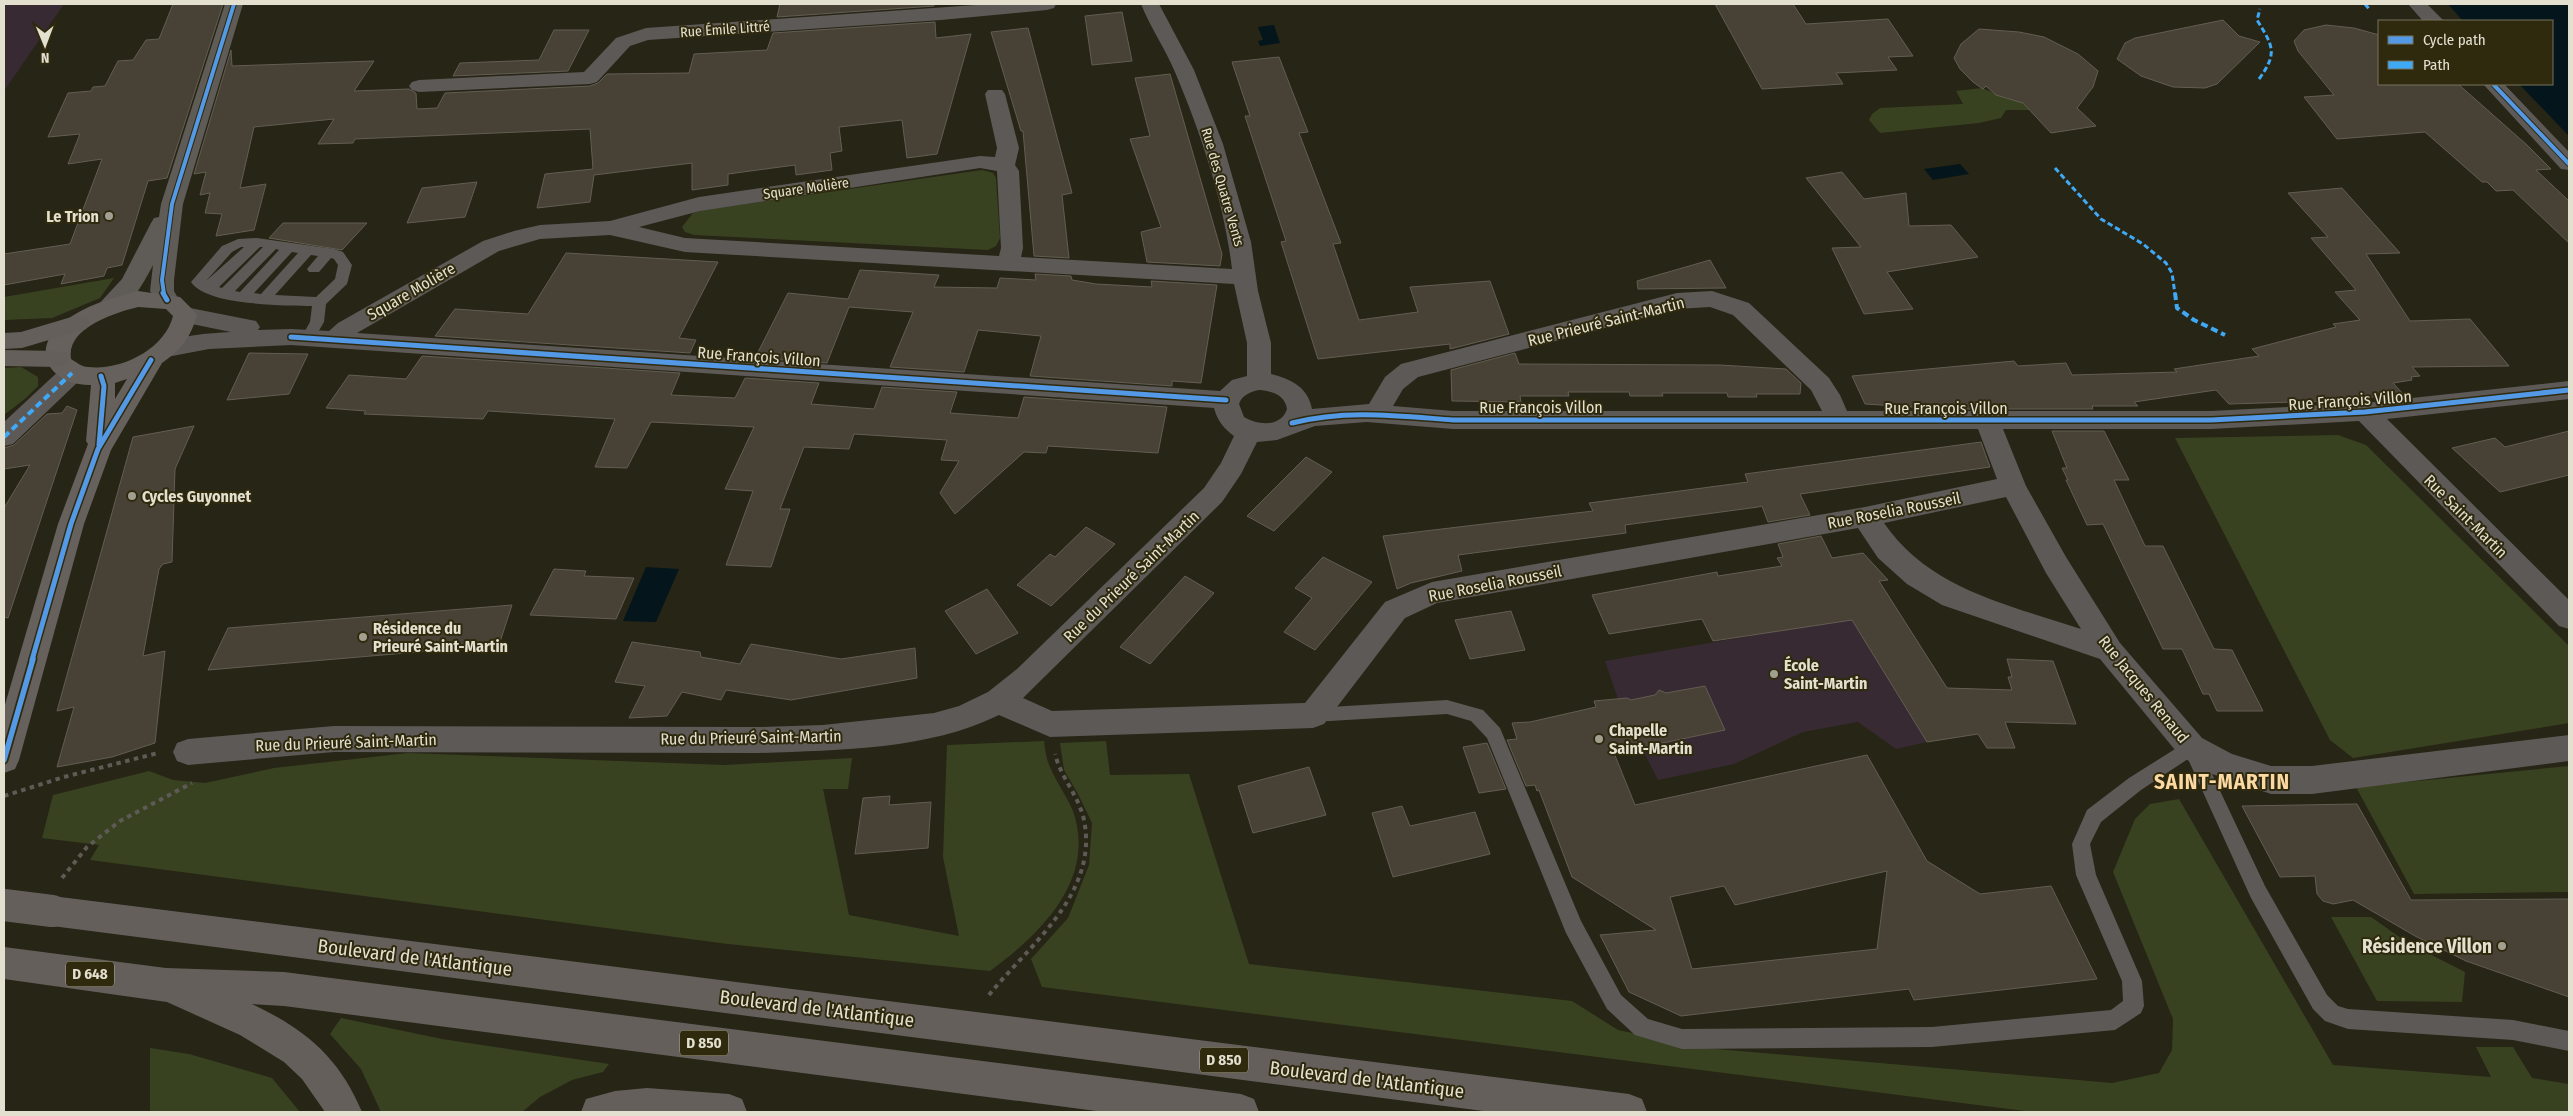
<svg xmlns="http://www.w3.org/2000/svg" width="2573" height="1116" viewBox="0 0 2573 1116" font-family="'Fira Sans Condensed',sans-serif">
<style>
.education{fill:#382a32}
.green{fill:#394220}
.water{fill:#04151b}
.building{fill:#474136;stroke:#635d52;fill-rule:evenodd}
.lines{fill:none;stroke-linecap:round;stroke-linejoin:round}
.path{stroke:#5e5b56;stroke-width:4;stroke-dasharray:4.5 4.5;stroke-linecap:butt}
.service{fill:#5d5957;fill-rule:evenodd}
.minor{fill:#5d5957;fill-rule:evenodd}
.secondary{fill:#5f5b57;fill-rule:evenodd}
.primary{fill:#67615e;fill-rule:evenodd}
.trunk{fill:#655f5c;fill-rule:evenodd}
.trunk-bridge{stroke:#655f5c;stroke-width:32}
.quiet-far1{stroke:#3fa9f5;stroke-width:3;stroke-dasharray:5.5 3;stroke-linecap:butt}
.quiet{stroke:#3fa9f5;stroke-width:4;stroke-dasharray:7 4;stroke-linecap:butt}
.cycleway-far2-casing{stroke:#2f2a0e;stroke-width:6}
.cycleway-far1-casing{stroke:#2f2a0e;stroke-width:8}
.cycleway-casing{stroke:#2f2a0e;stroke-width:9}
.cycleway-far2{stroke:#5399e6;stroke-width:4}
.cycleway-far1{stroke:#5399e6;stroke-width:5}
.cycleway{stroke:#5399e6;stroke-width:5.5}
.poi-dot{fill:#a19f8f;stroke:#2f2a0e;stroke-width:2}
.labels{text-anchor:middle;stroke-width:4;stroke-linejoin:round;paint-order:stroke}
.far-street-label{font-size:14px;fill:#e3e0d0;stroke:#2f2a0e}
.shield{fill:#2f2a0e;stroke:#ada996;stroke-width:1}
.shield-label{font-size:15px;font-weight:bold;fill:#e3e0d0}
.poi-label{font-size:16px;font-weight:bold;fill:#e3e0d0;stroke:#2f2a0e;text-anchor:start}
.street-label{font-size:16px;fill:#e3e0d0;stroke:#2f2a0e}
.near-poi-label{font-size:19px;font-weight:bold;fill:#e3e0d0;stroke:#2f2a0e;text-anchor:end}
.near-street-label{font-size:19px;fill:#e3e0d0;stroke:#2f2a0e}
.district-label{font-size:21px;font-weight:bold;letter-spacing:1px;fill:#fcd8a2;stroke:#2f2a0e}
</style>
<rect width="100%" height="100%" fill="#272516"/>
<path class="education" d="M4,4H64L4,91Z
M1880,583L1975,731L1896,749L1858,722L1803,732L1734,764L1658,780L1619,702L1605,661L1750,636L1736,605Z"/>
<path class="green" d="M1982,88L2006,98L2032,104L2030,110H2006L2001,118L1979,123L1880,133L1869,120L1872,114L1880,108L1963,104L1956,91Z
M982,170L993,173L996,178L1000,238L996,246L988,250L694,235L685,232L682,227L693,213L703,210Z
M114,278L100,298L52,318L4,320V297Z
M21,367L38,377V386L26,398L4,415V368Z
M2338,435L2366,445L2569,646V723L2353,758L2330,740L2175,438Z
M1044,741C1045,749 1046,759 1050,767C1056,782 1067,796 1073,811C1097,880 1040,934 990,971L728,944L90,860L99,845L42,838L53,795L149,771L173,780L205,783L274,768L408,753L724,765L852,758L848,789H823L849,915L959,936L943,857L947,745Z
M1106,741L1110,775L1189,774L1249,964L1572,1001L1618,1030L1705,1048L2112,1083L2159,1073L2172,1050L2173,1019L2113,872L2135,819L2150,804L2179,799L2333,1065L2491,1077L2476,1047H2513L2532,1078L2569,1084V1112H2033L1042,987L1031,959L1068,918L1089,865L1092,823L1078,794L1064,770L1060,743Z
M2569,766V892L2414,894L2356,787Z
M2331,917H2371L2408,943L2465,972L2462,1002L2377,1001Z
M341,1018L442,1039L609,1064L603,1072L572,1080L540,1097L522,1112H381L361,1069L330,1034Z
M150,1048L189,1054L272,1078L300,1112H150Z"/>
<path class="water" d="M2448,4H2569V136L2519,84H2552V21H2463Z
M1274,25L1280,43L1260,46L1258,41L1263,40L1258,27Z
M1960,164L1969,174L1933,180L1924,169Z
M646,567L679,569L656,622L623,621Z"/>
<path class="building" d="M173,4H223L167,178L148,181L122,265L107,268L104,276L61,284L65,274L4,285V254L70,244L102,159L68,164L80,134L48,137L68,93L91,91L93,87L105,86L118,61L133,60L146,40L159,39Z
M780,4H934V6L777,17Z
M1715,4H1793L1806,24L1888,19L1913,56L1888,57L1897,70L1836,73L1843,84L1762,89Z
M1122,12L1132,61L1092,65L1085,16Z
M2223,20L2239,36L2260,42L2217,84L2205,88L2173,87L2141,76L2117,59L2125,43L2135,38Z
M935,22L936,38L971,34L937,154L907,158L902,120L839,127L842,151L830,153L832,170L796,175L795,165L728,174V185L692,190V163L594,175L590,202L537,208L545,174L593,169L590,129L355,139L353,143L318,144L334,119L254,127L240,188L266,184L254,230L216,236L222,214L205,213L210,193L200,195L206,172L194,174L231,50L232,66L374,61L354,91L409,89L416,93L417,109L437,108L445,93L590,86L598,83L607,74L689,73L694,54L767,50L773,33Z
M2326,25L2354,28L2379,35V84H2458L2527,145L2551,169L2536,170L2569,201V243L2513,190L2496,191L2487,182H2482L2425,132L2337,139L2304,97L2334,95L2298,51L2294,41L2304,30Z
M1028,28L1072,193L1062,195L1069,258L1034,256L1023,131H1021L991,32Z
M1979,29L2019,32L2044,37L2078,54L2098,71L2093,87L2077,108L2096,126L2051,133L2023,103L1996,95L1986,86L1983,89L1973,82L1960,69L1954,58L1961,44Z
M554,30H589L568,71L453,76L460,63L539,60Z
M1279,57L1308,132L1299,133L1341,243L1333,244L1359,320L1418,312L1410,287L1490,281L1509,334L1450,349V344L1318,359L1281,242L1286,241L1245,116H1250L1232,62Z
M1170,74L1222,254L1220,266L1147,262L1141,232L1161,227L1130,139L1150,136L1135,78Z
M1842,172L1864,199L1906,193L1909,226L1951,225L1978,257L1887,272L1913,309L1864,314L1832,248L1861,247L1806,178Z
M477,182L465,217L407,223L422,188Z
M2342,188L2400,253L2366,254L2410,321L2470,319L2509,366L2412,367L2420,376L2411,377L2412,380L2393,383L2404,395L2358,398L2360,400L2229,404L2216,390L2134,402L2138,406H2092L2093,409H1944L1865,404L1852,376L2014,361L2018,366L2066,363L2072,375L2177,372L2174,369L2259,356L2252,349L2336,327L2333,324L2360,320L2335,292L2356,290L2311,238L2328,237L2288,193Z
M283,223H367L342,250L269,238Z
M566,253L718,262L679,338L696,340L690,353L435,336L455,309L528,314Z
M1710,260L1726,288L1638,289L1637,281Z
M860,270L939,275L934,287L997,288L1000,278L1036,280L1035,274L1071,276L1072,280L1096,284L1152,287L1151,281L1217,285L1201,383L1172,381V386L1030,376L1041,336L978,330L964,372L890,367L913,312L849,307L827,363L755,358L788,293L848,299Z
M249,353L308,354L289,394L227,400Z
M1515,353L1519,364L1720,365L1786,369L1801,383L1800,394H1756L1757,397H1728L1727,393H1662L1663,396H1630L1629,392H1568L1569,396H1520L1521,402L1452,401L1451,370Z
M422,356L680,373L671,395L735,398L745,378L819,383L811,404L874,409L882,387L957,392L950,413L1018,418L1024,397L1167,407L1158,453L1048,446L1046,453L1024,452L955,514L940,493L959,461L941,460L947,440L854,434L849,449L804,447L780,509H790L771,567L726,565L753,491L725,489L754,427L651,422L627,468L595,467L615,419L488,411L483,419L364,414L366,411L326,408L349,375L406,379Z
M67,406L77,410L8,618L4,617V508L30,465L4,469V448L14,445L47,414L62,413Z
M194,426L175,469L172,562L163,564L159,569L143,656L165,651L155,743L112,757L57,767L74,707L57,711L133,437Z
M2052,431H2104L2129,480H2114L2145,546H2163L2214,649L2232,650L2263,711H2217L2209,694H2203L2182,649H2163L2103,524L2087,525L2066,480H2068L2062,468H2067Z
M2569,431V475L2500,492L2452,448L2495,438L2505,447Z
M1981,442L1990,467L1800,494L1810,515L1768,522L1762,506L1758,507L1625,525L1626,533L1458,555L1462,571L1411,583L1397,589L1383,536L1593,511L1589,503L1748,482L1745,474Z
M1306,457L1332,472L1274,531L1247,516Z
M1086,527L1115,544L1051,606L1017,585L1050,554L1055,557Z
M1821,536L1832,558L1863,553L1888,580L1879,581L1947,688L2012,690L2008,677H2012L2007,659L2053,661L2076,724L2005,722L2015,748H1987L1978,734L1927,742L1852,620L1713,641L1702,619L1609,634L1592,595L1717,572L1718,576L1782,566L1777,558L1783,557L1778,544Z
M1323,557L1372,582L1315,650L1284,632L1312,598L1295,588Z
M554,569L586,571L584,576L634,578L616,619L530,615Z
M1185,576L1214,593L1150,664L1120,647Z
M987,589L1018,633L976,654L945,611Z
M512,605L499,645L208,670L228,628Z
M1511,611L1525,650L1470,659L1455,620Z
M632,642L700,652L701,657L740,664L751,644L841,659L915,648L917,678L791,700L726,690L721,700L682,692L667,716L629,718L645,686L615,682Z
M1705,686L1725,730L1614,753L1635,805L1867,755L1927,861L1980,894L2051,886L2097,979L1914,1000L1909,989L1681,1016L1629,992L1600,935L1656,930L1572,877L1539,790L1537,791L1535,785L1526,786L1507,740L1517,739L1512,723L1530,722L1596,707L1594,701L1627,698L1631,700L1655,695L1659,690L1666,693ZM1887,871L1877,949L1692,969L1670,897L1724,886L1735,905Z
M1487,743L1506,789L1479,793L1463,747Z
M1309,767L1326,815L1253,833L1238,786Z
M890,796L889,805L931,802L928,848L855,854L863,798Z
M2357,804L2411,900L2569,899V997L2466,961L2415,936L2353,900L2333,904L2323,901L2317,894L2315,876L2280,877L2242,806Z
M1402,806L1410,826L1475,812L1490,854L1393,877L1372,813Z"/>
<g class="lines">
<path class="path" d="M4,796L64,777L158,753
M62,878L87,847L120,821L192,783
M989,995C1029,945 1099,894 1084,820C1079,796 1061,778 1055,754"/>
<path class="service" d="M257,238L334,249L343,252L352,265L347,284L326,304L324,322L313,341L308,343L301,338L310,322L312,306C283,305 207,306 191,282L222,246L238,239ZM241,247H244L206,281L232,252ZM260,247H263L222,288L219,287ZM276,249L279,250L240,292L235,291ZM292,252L298,253L261,294L254,293ZM311,255L318,256L307,269L309,272H319L331,258L334,259L338,265L335,279L316,297L275,295Z
M1447,700L1483,710L1500,728L1581,921L1621,995L1648,1019L1682,1029L1932,1027L2111,1010L2123,1001L2122,981L2076,875L2072,844L2087,810L2129,778L2191,739L2197,742L2265,886L2327,995L2338,1006L2348,1009L2513,1020L2569,1031V1051L2513,1040L2348,1029L2325,1021L2313,1009L2251,898L2188,759L2141,790L2101,822L2090,844L2096,875L2142,981L2144,1006L2141,1013L2115,1030L1932,1047L1682,1049L1635,1035L1607,1009L1566,933L1487,738L1471,721L1447,714L1313,722L1307,720L1304,715L1307,710L1313,708Z"/>
<path class="minor" d="M990,4H1056L1054,8L1047,10L941,20L648,40L630,46L597,82L590,84L419,92L412,90L409,86L412,82L419,80L584,72L616,38L646,28Z
M1141,4H1159L1194,70L1223,144L1251,242L1258,291L1271,343V374C1291,379 1308,387 1312,409L1369,404L1385,377L1401,364L1677,293L1712,291L1749,303L1829,378L1840,395L1847,411H2211L2365,403L2569,381V399L2387,419L2569,600V629L2559,626L2359,421L2211,429H2003L2026,486L2066,557L2120,643L2202,738L2232,754L2271,766H2312L2569,735V761L2312,794H2271L2212,774L2180,756L2100,659L1942,605L1907,584L1878,558L1858,528L1437,603L1405,618L1324,724L1313,728L1050,737L999,715C928,750 839,750 760,753L334,752L188,765L177,761L173,752L177,743L188,739L334,726L760,727L823,725L934,713L959,706L988,692L1017,669L1204,488L1221,463L1234,436C1224,429 1217,420 1214,408L291,345L209,349L167,357L158,355L155,349L158,343C182,336 206,333 231,332L177,321L173,315L177,309L185,307L256,321L260,327L258,330L291,329L329,331L338,323L483,241L514,231L540,225L610,221L699,197L980,156L995,157L997,148L985,94L988,90H1002L1005,94L1019,148L1015,165L1019,171L1023,248L1021,257L1232,269C1224,201 1201,134 1175,72C1165,48 1150,27 1141,4ZM980,168L997,171L1001,248L999,256L685,238L639,227L700,211ZM610,235L685,252L1234,284L1247,343V376L1232,380L1220,391L357,333L499,251L540,239ZM1710,307L1733,315L1811,390L1822,411H1453L1393,406L1403,389L1418,377L1677,309ZM1259,390C1272,391 1285,395 1287,409C1281,428 1257,425 1244,417L1239,404C1242,395 1250,392 1259,390ZM1367,422L1453,429H1978L1997,479L1865,507L1432,582L1385,602L1305,703L1052,711L1023,698L1222,502L1241,474L1257,442L1277,440L1315,426ZM2006,497L2046,573L2081,629C2009,605 1929,589 1884,523Z
M2408,4H2427L2444,21H2423Z
M2483,84H2504L2569,152V170L2561,169Z
M72,364L81,367L84,373L81,379L13,444L4,446V422L63,367Z"/>
<path class="secondary" d="M225,4H243L183,204L174,280V291L179,300L175,305L167,308L159,305L150,291L153,265C143,284 124,321 99,314L95,308L122,279L151,223L154,218L159,217L161,204Z"/>
<path class="primary" d="M138,291L180,297L197,314C192,336 181,350 162,363L111,450L84,524L19,760L15,769L4,773V708L58,524L88,444L86,441L91,385C51,386 27,350 64,322C85,305 112,298 138,291ZM138,307L166,309L173,316C165,349 121,371 88,367C82,367 76,362 71,359C66,328 114,313 138,307ZM127,379L115,399V383Z"/>
<path class="trunk" d="M78,315L86,317L90,323L86,329L22,348L4,349V333L21,332Z
M4,350L57,351L66,353L69,359L66,365L57,367L4,366Z
M52,896L1629,1094L1642,1099L1647,1112H1491L52,926L40,922L35,911L40,900Z
M4,947L166,968L284,972L1241,1094L1254,1099L1259,1112H1104L284,1006L252,1004C305,1029 339,1057 362,1112H325L302,1079L284,1062L240,1035L167,1002L4,979Z
M647,1088L729,1094L742,1099L747,1112H581L586,1099L615,1091Z"/>
<path class="trunk-bridge" d="M4,905L52,911"/>
<path class="quiet-far1" d="M2365,4L2370,10
M2259,79C2278,53 2273,46 2257,20L2260,9
M2055,168L2101,219L2143,244L2166,263L2172,273L2175,294"/>
<path class="quiet" d="M2175,293L2177,308L2194,320L2225,335
M4,437L72,373"/>
<defs>
<path id="cycleway-far2" d="M2493,84L2569,164
M164,294L162,280L172,204L234,4"/>
<path id="cycleway-far1" d="M163,293L167,300
M291,337L1226,400
M1292,423C1346,409 1399,416 1453,420H2211L2365,412L2569,390
M99,445L104,386L101,376
M32,660L71,524L98,449L151,360"/>
<path id="cycleway" d="M4,760L33,659"/>
</defs>
<use href="#cycleway-far2" class="cycleway-far2-casing"/>
<use href="#cycleway-far1" class="cycleway-far1-casing"/>
<use href="#cycleway" class="cycleway-casing"/>
<use href="#cycleway-far2" class="cycleway-far2"/>
<use href="#cycleway-far1" class="cycleway-far1"/>
<use href="#cycleway" class="cycleway"/>
</g>
<g class="poi-dot">
<circle cx="109" cy="216" r="5"/>
<circle cx="132" cy="496" r="5"/>
<circle cx="363" cy="637" r="5"/>
<circle cx="1774" cy="674" r="5"/>
<circle cx="1599" cy="739" r="5"/>
<circle cx="2502" cy="946" r="5"/>
</g>
<g class="labels">
<g class="far-street-label">
<text transform="translate(725 29) rotate(-4)" y="5">Rue Émile Littré</text>
<text transform="translate(1223 187) rotate(74)" y="5">Rue des Quatre Vents</text>
<text transform="translate(806 188) rotate(-8)" y="5">Square Molière</text>
</g>
<g class="shield">
<rect x="66" y="961.5" width="48" height="25" rx="4"/>
<rect x="680" y="1030.5" width="48" height="25" rx="4"/>
<rect x="1200" y="1047.5" width="48" height="25" rx="4"/>
</g>
<g class="shield-label">
<text x="90" y="979">D 648</text>
<text x="704" y="1048">D 850</text>
<text x="1224" y="1065">D 850</text>
</g>
<g class="poi-label">
<text x="99" y="222" text-anchor="end">Le Trion</text>
<text x="142" y="502">Cycles Guyonnet</text>
<text x="373" y="634">Résidence du<tspan x="373" dy="18">Prieuré Saint-Martin</tspan></text>
<text x="1784" y="671">École<tspan x="1784" dy="18">Saint-Martin</tspan></text>
<text x="1609" y="736">Chapelle<tspan x="1609" dy="18">Saint-Martin</tspan></text>
</g>
<g class="street-label">
<text transform="translate(411 291) rotate(-30)" y="6">Square Molière</text>
<text transform="translate(1606 321) rotate(-14)" y="6">Rue Prieuré Saint-Martin</text>
<text transform="translate(759 356) rotate(4)" y="6">Rue François Villon</text>
<text transform="translate(2350 400) rotate(-4)" y="6">Rue François Villon</text>
<text x="1541" y="413">Rue François Villon</text>
<text x="1946" y="414">Rue François Villon</text>
<text transform="translate(1894 510) rotate(-11)" y="6">Rue Roselia Rousseil</text>
<text transform="translate(2466 516) rotate(45)" y="6">Rue Saint-Martin</text>
<text transform="translate(1131 576) rotate(-44)" y="6">Rue du Prieuré Saint-Martin</text>
<text transform="translate(1495 583) rotate(-11)" y="6">Rue Roselia Rousseil</text>
<text transform="translate(2144 689) rotate(51)" y="6">Rue Jacques Renaud</text>
<text transform="translate(751 737) rotate(-1)" y="6">Rue du Prieuré Saint-Martin</text>
<text transform="translate(346 742) rotate(-2)" y="6">Rue du Prieuré Saint-Martin</text>
</g>
<g class="near-poi-label">
<text x="2492" y="953">Résidence Villon</text>
</g>
<g class="near-street-label">
<text transform="translate(415 957) rotate(7)" y="7">Boulevard de l'Atlantique</text>
<text transform="translate(817 1008) rotate(7)" y="7">Boulevard de l'Atlantique</text>
<text transform="translate(1367 1079) rotate(7)" y="7">Boulevard de l'Atlantique</text>
</g>
<g class="district-label">
<text x="2222" y="789">SAINT-MARTIN</text>
</g>
</g>
<rect width="2573" height="1116" fill="none" stroke="#e3e0d0" stroke-width="10"/>
<rect x="2378" y="20" width="175" height="65" fill="#2f2a0e" stroke="#77735c"/>
<rect x="2388" y="36" width="25" height="8" fill="#5399e6" stroke="#77735c"/>
<text x="2423" y="45" font-size="15" fill="#e3e0d0">Cycle path</text>
<rect x="2388" y="61" width="25" height="8" fill="#3fa9f5" stroke="#77735c"/>
<text x="2423" y="70" font-size="15" fill="#e3e0d0">Path</text>
<g transform="translate(45 45) rotate(179)" stroke="#2f2a0e" stroke-width="4" paint-order="stroke">
<path d="M0-4L9 19L0 12L-9 19Z" fill="#e3e0d0"/>
<text y="-8" font-size="14" font-weight="bold" text-anchor="middle" fill="#e3e0d0">N</text>
</g>
</svg>
